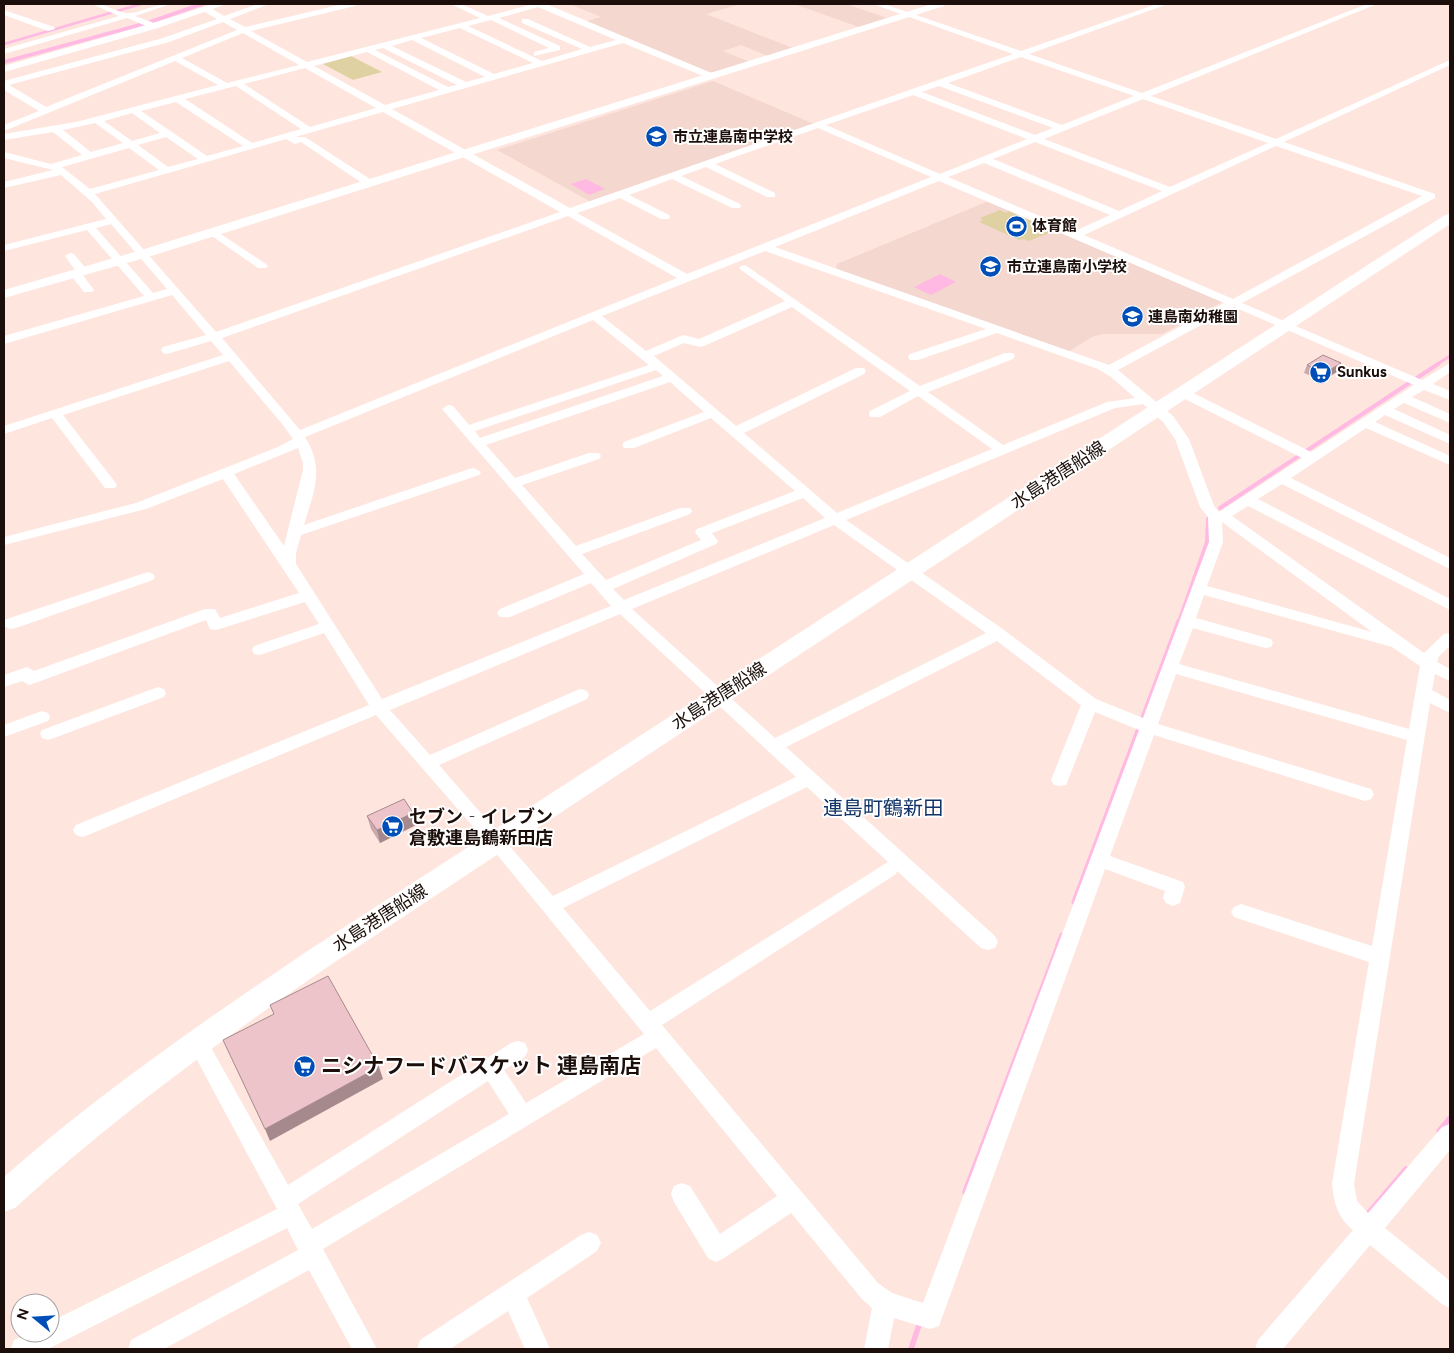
<svg xmlns="http://www.w3.org/2000/svg" width="1454" height="1353" viewBox="0 0 1454 1353" font-family="Figtree,'Noto Sans JP',sans-serif">
<style>
.built{fill:#f4d7ce}
.green{fill:#dfd1a2}
.water{fill:#ffb9e3}
.lines{fill:none;stroke-linecap:round;stroke-linejoin:round}
.stream-far4{stroke:#ffb9e3;stroke-width:2.5}
.stream-far3{stroke:#ffb9e3;stroke-width:3}
.stream-far2{stroke:#ffb9e3;stroke-width:4}
.stream-far1{stroke:#ffb9e3;stroke-width:5}
.stream{stroke:#ffb9e3;stroke-width:5.5}
.minor{fill:#fff;fill-rule:evenodd}
.tertiary{fill:#fff;fill-rule:evenodd}
.secondary{fill:#fff;fill-rule:evenodd}
.wall{fill:#cca9ad}
.shaded-wall{fill:#a6898d}
.building{fill:#edc4c9;stroke:#a6898d}
.labels{text-anchor:middle;stroke-width:4;stroke-linejoin:round;paint-order:stroke}
.far-poi-label{font-size:15px;font-weight:bold;fill:#1c0f0b;stroke:#fff;text-anchor:start}
.street-label{font-size:18px;fill:#1c0f0b;stroke:#fff}
.poi-label{font-size:18px;font-weight:bold;fill:#1c0f0b;stroke:#fff;text-anchor:start}
.quarter-label{font-size:20px;fill:#113367;stroke:#fff}
.near-poi-label{font-size:21px;font-weight:bold;fill:#1c0f0b;stroke:#fff;text-anchor:start}
</style>
<rect width="100%" height="100%" fill="#fee6df"/>
<path class="built" d="M569,4H741L706,14L793,48L768,56L741,45L723,51L750,62L716,72H706L584,22L601,17Z
M794,4H846L887,18L859,27Z
M713,81L814,124L594,201H589L497,150Z
M991,200L1224,301L1162,334H1103L1092,337L1068,352L836,269L837,264Z"/>
<path class="green" d="M351,56L382,72L353,80L323,64Z
M1000,210L1006,213L1009,211L1054,231L1029,241L1023,239L1019,240L979,222L983,220L980,218Z"/>
<path class="water" d="M196,4H208L153,23L4,64V60L147,21Z
M586,179L605,189L589,195L571,184Z
M940,274L956,282L931,295L914,287Z"/>
<g class="lines">
<path class="stream-far4" d="M4,44L141,4"/>
<path class="stream-far3" d="M1436,365L1450,356"/>
<path class="stream-far2" d="M1220,508L1438,364
M1179,622L1207,542L1208,519"/>
<path class="stream-far1" d="M1074,902L1179,621
M1058,945L1062,935"/>
<path class="stream" d="M1439,1131L1450,1118
M965,1192L1059,944
M1366,1216L1406,1169
M911,1349L920,1322"/>
<path class="minor" d="M92,4C106,3 115,12 127,13C139,14 154,3 171,4L135,16L157,24V28H151L127,18L4,54V49L119,16Z
M258,4H269L230,19L245,27L343,4H356L355,6L251,31L307,62L480,18L451,4H461L488,16L533,4H546L714,74V78H708L623,43L392,109L570,208L1013,54L873,4H884L1021,51L1157,4H1168L1029,54L1142,93L1367,4H1377L1151,96L1276,139L1450,60V65L1284,142L1435,194V198L1242,303L1422,380L1450,363V372L1433,384L1450,391V400L1424,390L1412,397L1450,414V423L1404,403L1394,409L1450,435V444L1385,415L1375,422L1450,456V465L1366,428L1291,478L1450,558V569L1282,484L1258,499L1450,599V610L1248,506L1232,516L1424,653L1444,634L1450,633V646L1439,656L1437,662L1450,669V681L1435,674L1432,690L1450,700V713L1430,703L1354,1184L1357,1201L1368,1213L1442,1127L1450,1124V1150L1385,1228L1450,1281V1308L1442,1304L1370,1245L1283,1349H1255L1258,1340L1353,1230C1338,1218 1334,1203 1332,1184L1369,962L1234,917L1231,912L1234,907L1241,904L1372,946L1407,740L1176,674L1158,724L1371,789L1374,794L1371,799L1365,801L1154,735L1110,856L1183,882L1185,887L1180,903L1173,906L1166,903L1163,898L1165,891L1105,869L939,1326L930,1329L894,1318L888,1349H864L872,1308L862,1299L791,1213L724,1258L716,1262L708,1258L674,1202L671,1194L674,1186L682,1183L690,1186L720,1234L777,1196L656,1048L323,1249L377,1349H352L309,1270L164,1349H128L131,1340L298,1250L287,1228L48,1349H11L14,1340L29,1333H50V1322L277,1209L190,1047L187,1041L190,1035L197,1032L204,1035L288,1185L511,1043L518,1041L525,1043L528,1050L525,1057L504,1070L526,1103L644,1034L490,846L376,715L88,835L82,837L76,835L73,830L76,825L369,705L324,633L260,655L254,654L252,650L254,646L319,624L305,602L216,630L210,629L206,620L35,683L29,685L22,681L4,687V675L27,667L34,671L205,609H215L220,618L299,593L223,479L146,509L4,545V537L136,503L278,447L293,439L283,425L229,361L63,415L115,482L117,485L115,488H105L52,418L4,434V426L223,355L211,341L167,354L163,353L161,350L163,347L206,335L172,295L4,344V336L144,296L87,230L4,251V245L106,219L92,202L61,175L4,188V182L53,170L4,158V152L51,164L82,155L53,132L4,140V134L76,122L218,85L175,61L4,131V125L39,111L4,90V81L163,38L217,19L203,11V7H209L224,16ZM538,7L616,40L590,47L528,19H522V23L582,49L542,61L468,26L491,20L549,48L534,52V56L560,50V46L499,18ZM223,22L237,30L46,107L9,85L169,42ZM460,28L533,63L494,74L421,38ZM243,33L299,65L227,83L182,58ZM412,40L485,77L466,82L392,46ZM383,48L457,85L448,87L375,50ZM367,52L439,90L385,105L314,66ZM1021,57L1134,96L1062,125L948,83ZM305,68L376,108L310,127L244,84ZM236,86L301,129L252,143L185,99ZM939,86L1053,128L1035,135L922,92ZM913,95L1027,139L940,174L826,125ZM1143,99L1268,143L1170,187L1044,139ZM176,102L243,146L207,156L141,111ZM383,112L560,212L216,332L95,194L286,139L295,144L301,142L365,185H373V181L305,137H295ZM132,113L160,133L132,141L104,121ZM95,123L123,143L91,152L63,130ZM818,128L931,177L687,274L577,213L620,198L661,219H669L670,217L669,215L629,195L672,179L732,208H740L741,206L740,204L681,176L706,167L767,197H775V193L715,164ZM166,137L198,159L168,167L138,145ZM1035,142L1162,191L1119,211L993,159ZM1276,146L1422,196L1233,299L1084,235ZM129,148L159,170L90,189L62,167ZM984,163L1110,215L1075,231L948,177ZM939,181L1224,303L1109,365L775,247ZM568,216L677,278L300,430L222,338ZM111,224L167,289L153,293L96,228ZM765,251L986,329L910,354L908,357L910,360H918L997,333L1098,369L1111,377L1135,398L1107,402L1003,445L928,392L1013,359L1015,356L1013,353H1005L920,386L745,265L741,266L739,268L741,270L785,301L699,339L683,335L646,351L602,316ZM792,307L910,391L870,411L869,414L870,417H880L918,396L992,449L837,513L744,433L864,374L866,371L864,368H856L736,426L654,356L684,343L700,347L704,346ZM1234,307L1414,385L1311,452L1187,390H1179L1177,393L1179,396L1302,458L1219,512L1214,506L1189,439L1173,416L1118,370ZM593,320L649,365L469,425L453,406L448,405L442,409L584,574L500,609L497,613L500,617H510L591,583L611,606L382,699L296,564V553L301,535L479,475L481,472L474,468L469,469L304,525C314,491 325,469 305,437ZM656,370L663,376L480,438L475,431ZM670,382L704,412L624,442L622,445L624,448H634L711,418L795,491L697,529L695,532L701,540L606,580L582,554L690,514L692,511L690,508H680L576,546L522,485L599,459L601,456L599,453H589L515,478L486,445ZM1143,404L1163,422L1175,439L1200,507L1208,517L1209,542L1143,718L1096,699L1004,630L846,520L1115,408ZM298,448L303,463V470L284,546L234,474ZM803,498L825,518L624,600L613,589L716,544L718,541L712,533ZM1222,522L1372,632L1207,586L1223,542ZM834,525L986,633L775,738L632,609ZM1204,595L1392,647L1420,666L1409,729L1179,664L1193,628L1265,648L1271,647L1273,643L1271,639L1196,618ZM620,614L796,777L553,896L439,765L587,699L589,695L587,691L581,689L575,691L430,755L390,710ZM997,641L1081,705L1051,780L1054,785L1060,786L1066,785L1095,712L1139,730L923,1303L892,1293L878,1283L662,1025L896,874L897,871L981,948L988,950L995,948L998,942L995,936L786,747ZM807,787L888,862L650,1011L563,908ZM488,1081L509,1114L312,1229L298,1204Z
M4,10L54,27L55,29L48,31L4,15Z
M213,229L266,264L268,266L266,268H258L209,234L208,232L209,230Z
M70,253L74,254L88,271L82,274L94,290L92,292H84L69,273L75,270L65,256Z
M148,572L153,574L155,577L153,580L16,628L10,629L4,626V620Z
M158,687L164,689L166,693L164,697L54,738L48,740L42,738L40,734L42,730Z
M42,711L48,713L50,717L48,721L4,737V725Z
M589,1232L597,1235L601,1243L597,1251L527,1298L550,1349H525L508,1311L450,1349H417L420,1340L581,1235Z"/>
<path class="tertiary" d="M213,4H227L158,28L4,72V66L150,24Z
M932,4H946L944,6L148,257L4,298V290L138,251Z"/>
<path class="secondary" d="M1450,214V224L329,966C220,1041 113,1118 15,1208L4,1212V1177C99,1093 204,1021 309,950L1445,215Z"/>
</g>
<path class="wall" d="M1307,365L1338,371L1323,381L1304,373Z
M367,816L416,825L380,843L371,829Z"/>
<path class="shaded-wall" d="M1341,363L1338,371L1323,381L1325,373Z
M413,813L416,825L380,843L377,830Z
M379,1067L383,1079L270,1141L265,1129Z"/>
<path class="building" d="M1323,355L1341,363L1325,373L1307,365Z
M404,799L413,813L377,830L367,816Z
M328,976L379,1067L265,1129L223,1040L274,1014L270,1005Z"/>
<defs>
<symbol id="school-disc" viewBox="-11 -11 22 22"><circle r="9.5" fill="#004fb8" stroke="#fff"/><path d="M0-5L7-2L0 1L-7-2ZM-4 1L0 2.5L4 1V4Q0 6-4 4Z" fill="#fff"/></symbol>
<symbol id="stadium-disc" viewBox="-11 -11 22 22"><circle r="9.5" fill="#004fb8" stroke="#fff"/><path d="M0-5a6.5 5 0 1 0 0 10a6.5 5 0 1 0 0-10ZM-3.5-1.8h7v3.6h-7Z" fill="#fff"/></symbol>
<symbol id="supermarket-disc" viewBox="-11 -11 22 22"><circle r="9.5" fill="#004fb8" stroke="#fff"/><path d="M-6-5.5h2.5l.6 2H6L4.5 2H-2.5L-4.4-4H-6ZM-1.5 3.2a1.3 1.3 0 1 0 .1 0ZM3 3.2a1.3 1.3 0 1 0 .1 0Z" fill="#fff"/></symbol>
</defs>
<g fill-rule="evenodd">
<use href="#school-disc" x="644" y="124" width="25" height="25"/>
<use href="#stadium-disc" x="1004" y="214" width="25" height="25"/>
<use href="#school-disc" x="978" y="254" width="25" height="25"/>
<use href="#school-disc" x="1120" y="304" width="25" height="25"/>
<use href="#supermarket-disc" x="1308" y="360" width="25" height="25"/>
<use href="#supermarket-disc" x="380" y="814" width="25" height="25"/>
<use href="#supermarket-disc" x="292" y="1054" width="25" height="25"/>
</g>
<g class="labels">
<g class="far-poi-label">
<text x="673" y="142">市立連島南中学校</text>
<text x="1032" y="231">体育館</text>
<text x="1007" y="272">市立連島南小学校</text>
<text x="1148" y="322">連島南幼稚園</text>
<text x="1337" y="377">Sunkus</text>
</g>
<g class="street-label">
<text transform="translate(1058 475) rotate(-33)" y="6">水島港唐船線</text>
<text transform="translate(719 696) rotate(-33)" y="6">水島港唐船線</text>
<text transform="translate(380 918) rotate(-33)" y="6">水島港唐船線</text>
</g>
<g class="poi-label">
<text x="409" y="823">セブン‐イレブン<tspan x="409" dy="21">倉敷連島鶴新田店</tspan></text>
</g>
<g class="quarter-label">
<text x="883" y="815">連島町鶴新田</text>
</g>
<g class="near-poi-label">
<text x="321" y="1073">ニシナフードバスケット 連島南店</text>
</g>
</g>
<rect width="1454" height="1353" fill="none" stroke="#1c0f0b" stroke-width="10"/>
<g transform="translate(35 1318) rotate(288)"><circle r="24" fill="#ffffff" stroke="#a49f9d"/>
<path d="M0-4L9 19L0 12L-9 19Z" fill="#004fb8"/>
<text y="-8" font-size="14" font-weight="bold" text-anchor="middle" fill="#1c0f0b">N</text>
</g>
</svg>
